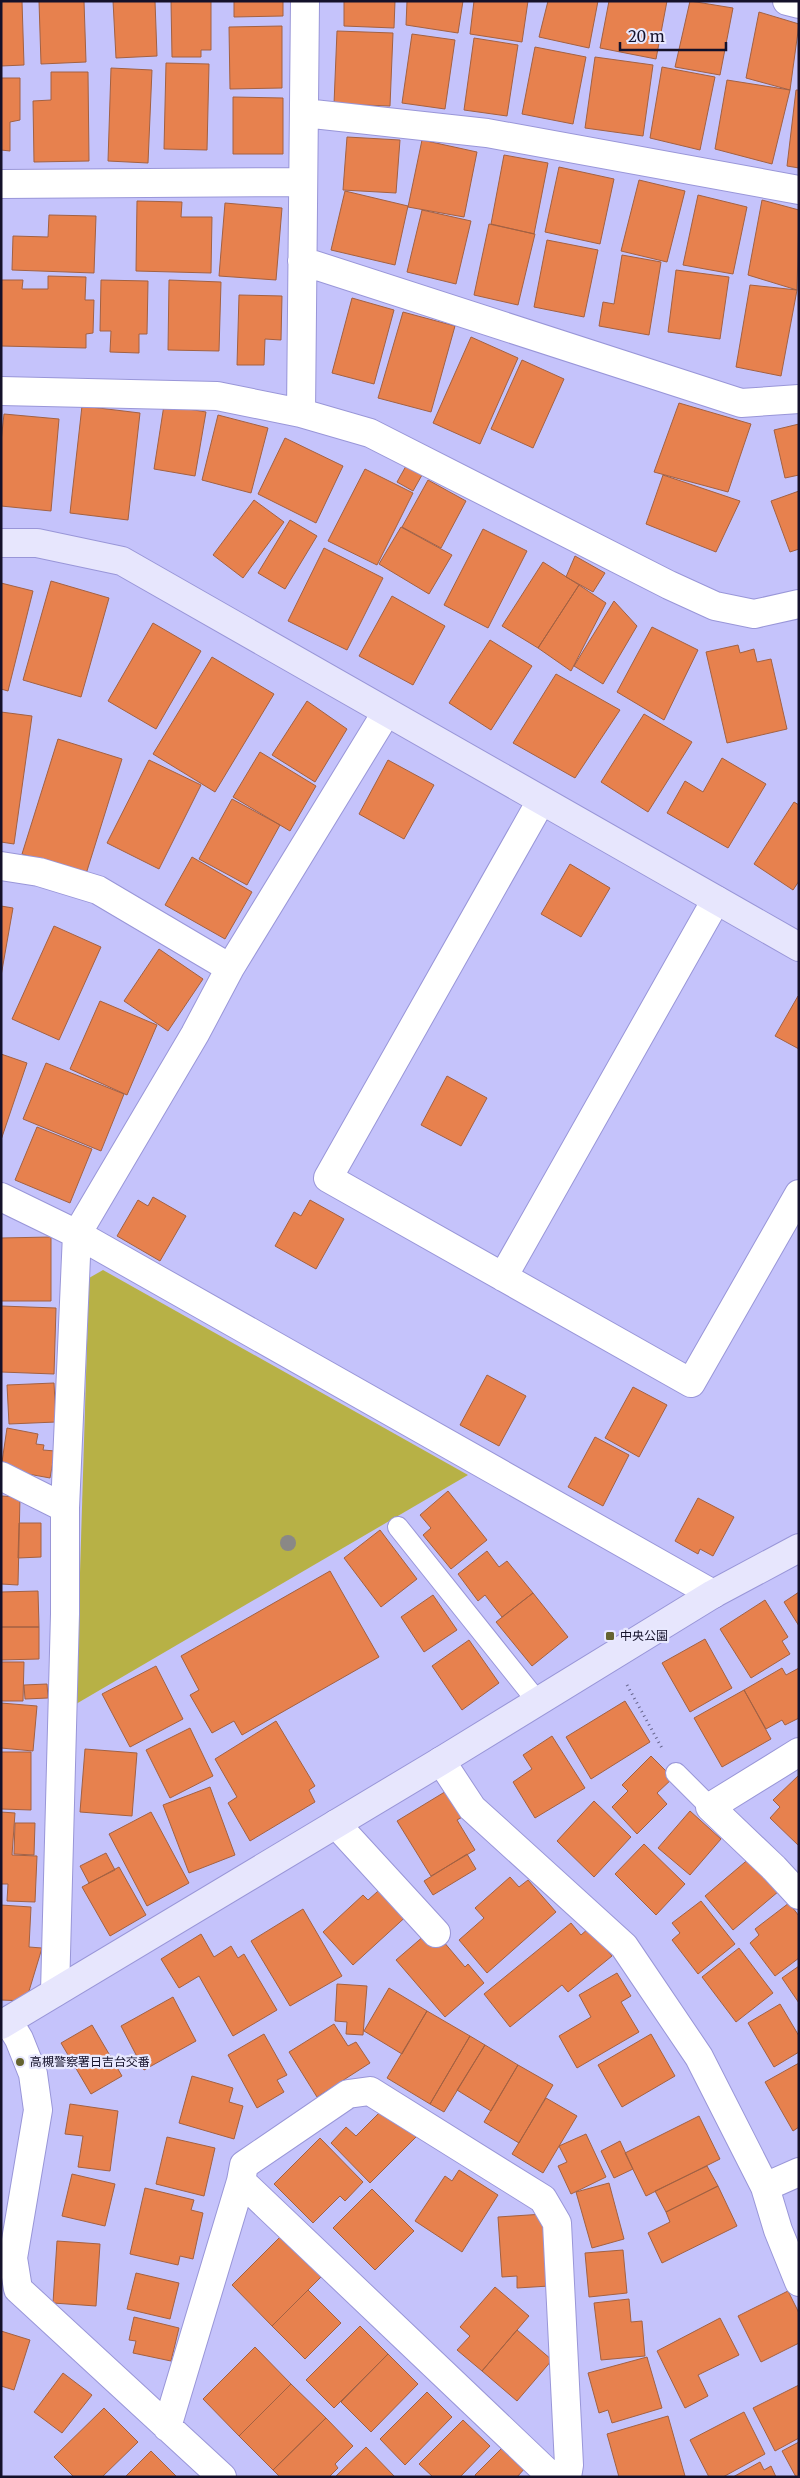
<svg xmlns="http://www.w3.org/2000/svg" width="800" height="2478" viewBox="0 0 800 2478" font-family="Merriweather,'Noto Sans JP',serif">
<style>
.green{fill:#b7b146}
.building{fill:#e7814e;stroke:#a36142}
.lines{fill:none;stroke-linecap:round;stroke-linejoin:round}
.lane-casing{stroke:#9996d8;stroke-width:22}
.street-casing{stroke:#9996d8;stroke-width:30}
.secondary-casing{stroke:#9996d8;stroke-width:30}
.path{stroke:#65638a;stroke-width:3;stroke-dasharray:1 4;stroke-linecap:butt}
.lane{stroke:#fff;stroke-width:20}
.street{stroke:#fff;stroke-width:28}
.secondary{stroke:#e7e6fd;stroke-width:28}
.tree{fill:#8a8886}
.poi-dot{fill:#65632f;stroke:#e8e8fe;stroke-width:2}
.labels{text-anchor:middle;stroke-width:4.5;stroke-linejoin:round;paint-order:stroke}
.poi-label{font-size:12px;fill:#14112a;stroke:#e8e8fe;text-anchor:start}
</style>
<rect width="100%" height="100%" fill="#c5c3fb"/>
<path class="green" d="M103,1270L468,1475L76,1704L89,1278Z"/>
<path class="building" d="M1,1H22L24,65L1,66Z
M39,1H84L86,62L41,64Z
M113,1H155L157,56L116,58Z
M171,1H211V50H201V57H172Z
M234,1H283V16L234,17Z
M344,1H395L394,28L344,26Z
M407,1H463L458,33L406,25Z
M474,1H528L522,42L470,34Z
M548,1H598L589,48L539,37Z
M609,1H667L656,59L600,48Z
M690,1L733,8L720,75L675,67Z
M759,12L799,24L790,90L746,78Z
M282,26V88L230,89L229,27Z
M337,31L393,33L390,106L334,104Z
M412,34L455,40L445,109L402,103Z
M474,38L518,45L507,116L464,110Z
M535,47L586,57L573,124L522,114Z
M595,57L653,65L643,136L585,128Z
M166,63L209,64L207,150L164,149Z
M662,67L715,77L700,150L650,138Z
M111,68L152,70L148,163L108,161Z
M51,72H88L89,161L34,162L33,101L51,100Z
M1,78H20V120L10,122V151L1,150Z
M727,80L790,90L772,164L715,149Z
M796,90H799V168L787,166Z
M233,97L283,98V154H233Z
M347,137L400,140L396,193L343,190Z
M422,140L477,152L464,217L408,207Z
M504,155L548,163L534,234L491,224Z
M559,167L614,179L600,244L545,232Z
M639,180L685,191L667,262L621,251Z
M345,191L408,206L395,265L331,250Z
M698,195L747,207L733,274L683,265Z
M762,200L799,210L797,290L748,275Z
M137,201L182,202L181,217H212L211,273L136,271Z
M225,203L282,208L276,280L219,276Z
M422,210L471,221L456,284L407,272Z
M49,215L96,216L94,273L12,270L13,236L48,237Z
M489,224L535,234L518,305L474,295Z
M547,240L598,250L584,317L534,307Z
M622,255L661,262L649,335L599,326L603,302L614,304Z
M676,270L729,277L720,339L668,332Z
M48,276L86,277L85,300H94L93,333L86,334V348L1,346V280H23L22,289H48Z
M101,280L148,281L147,334H139V353L110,352L111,331H100Z
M169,280L221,282L219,351L168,350Z
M750,285L797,290L781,376L736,367Z
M239,295L282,296L281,340L265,339L264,365H237Z
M352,298L394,310L374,384L332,373Z
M403,312L455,326L431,412L378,398Z
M471,337L518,358L480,444L433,423Z
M522,360L564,379L533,448L491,429Z
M679,403L751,424L728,492L654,472Z
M164,405L206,412L195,476L154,469Z
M82,406L140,413L128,520L70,513Z
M4,414L59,419L51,511L1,506V442Z
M218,415L268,428L251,493L202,480Z
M799,424V475L785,478L774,430Z
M285,438L343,466L316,523L258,494Z
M406,466L422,475L413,491L397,482Z
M365,469L413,493L377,565L328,541Z
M663,475L740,501L716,552L646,524Z
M428,480L466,501L441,548L402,527Z
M799,491V549L790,552L771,501Z
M254,500L284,522L243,578L213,555Z
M290,520L317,536L285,589L258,573Z
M401,527L452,555L429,594L379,564Z
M483,529L527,551L488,628L444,605Z
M324,548L383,578L347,650L288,621Z
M575,556L605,573L593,592L566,577Z
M543,562L579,585L538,648L502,626Z
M51,581L109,598L81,697L23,680Z
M1,583L33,591L8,691L1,689Z
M579,585L606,603L571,671L538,648Z
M392,596L445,626L413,685L359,656Z
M614,601L637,626L603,684L574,666Z
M153,623L201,651L156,729L108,701Z
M652,627L698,650L664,720L617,692Z
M490,640L532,666L491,730L449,703Z
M738,645L740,653L754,649L757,662L771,659L787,729L727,743L706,652Z
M212,657L274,694L215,792L153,754Z
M556,674L620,710L575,778L513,743Z
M307,701L347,729L315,782L272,755Z
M1,712L32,716L14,844L1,842Z
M644,714L692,742L648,812L601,782Z
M58,739L122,759L86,874L22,854Z
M260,752L316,786L290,831L233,797Z
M722,758L766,784L728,848L667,813L685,781L703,792Z
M149,760L201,785L159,869L107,843Z
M388,760L434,785L404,839L359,814Z
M232,799L280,825L247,885L199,859Z
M794,802L799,805V881L793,890L754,864Z
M192,857L252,892L225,939L165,905Z
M570,864L610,888L581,937L541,914Z
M1,906L13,908L1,976Z
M54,926L101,947L59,1040L12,1019Z
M159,949L203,979L168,1031L124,1001Z
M798,996H799V1049L775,1036Z
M100,1001L157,1025L127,1095L70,1069Z
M1,1054L27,1063L1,1140Z
M46,1063L124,1094L101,1151L23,1119Z
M447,1076L487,1098L461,1146L421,1125Z
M37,1127L92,1149L70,1203L15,1180Z
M153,1197L186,1216L160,1261L117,1236L138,1200L148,1206Z
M310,1200L344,1219L316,1269L275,1246L294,1212L301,1216Z
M51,1237V1301H1V1238Z
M1,1306L56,1308L54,1374L1,1372Z
M487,1375L526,1396L499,1446L460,1425Z
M54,1383L56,1422L9,1424L7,1385Z
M633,1387L667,1405L639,1457L605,1438Z
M7,1428L38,1434L36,1444L44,1445L43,1450L55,1451L50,1478L1,1469Z
M595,1437L629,1455L603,1506L568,1487Z
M448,1491L487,1540L451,1569L423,1535L431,1528L420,1515Z
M1,1496L20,1497L18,1585L1,1584Z
M698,1498L734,1517L713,1556L700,1549L698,1554L675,1541Z
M19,1523H41V1557L18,1558Z
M380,1530L417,1579L381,1607L344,1558Z
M487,1551L499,1567L507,1561L533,1593L502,1617L485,1595L478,1601L458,1574Z
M330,1571L379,1657L242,1735L234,1721L212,1733L190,1695L199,1690L181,1656Z
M38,1591L39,1627H1V1592Z
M799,1592V1626L784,1602Z
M533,1593L568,1637L532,1666L496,1622Z
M433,1595L457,1630L424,1652L401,1617Z
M765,1600L788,1637L782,1641L790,1654L751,1678L720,1629Z
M1,1627H39V1659L1,1660Z
M705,1639L732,1688L690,1712L662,1663Z
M469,1640L499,1683L462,1710L432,1666Z
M1,1662H24L23,1701H1Z
M156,1666L183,1719L130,1747L102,1694Z
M782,1668L786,1675L799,1668V1718L785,1725L782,1720L766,1729L744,1690Z
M47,1684L48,1698L25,1699L24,1685Z
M744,1690L771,1739L722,1767L694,1718Z
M625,1701L650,1742L591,1779L566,1737Z
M1,1703L37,1706L33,1751L1,1748Z
M276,1721L315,1786L309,1790L315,1802L250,1841L228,1803L237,1797L215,1759Z
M190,1728L213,1776L170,1798L146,1750Z
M552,1736L585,1788L535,1818L513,1782L532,1769L523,1755Z
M85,1749L137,1753L132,1816L80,1812Z
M1,1752H31V1810L1,1809Z
M651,1756L673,1778L657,1793L667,1804L637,1834L612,1807L628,1791L622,1785Z
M799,1775V1846L770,1818L780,1807L773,1800Z
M210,1787L235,1855L189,1873L163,1805Z
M448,1790L464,1816L457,1820L475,1850L431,1876L397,1821Z
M594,1801L631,1837L594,1877L557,1841Z
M690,1811L721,1839L690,1875L658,1848Z
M1,1812L15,1813L12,1855L37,1856L35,1902L7,1901L8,1884H1Z
M151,1812L189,1883L147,1906L109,1834Z
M15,1823H35L34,1855L14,1854Z
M644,1844L685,1884L656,1915L615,1874Z
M106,1853L115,1870L89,1883L80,1866Z
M467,1854L476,1869L433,1895L424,1881Z
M751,1857L779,1891L733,1930L705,1896Z
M119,1867L146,1915L110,1936L82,1887Z
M510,1877L519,1887L528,1880L556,1912L487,1973L459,1940L484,1918L475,1908Z
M386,1884L411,1912L353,1965L323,1932L363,1895L368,1900Z
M701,1901L735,1944L698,1974L672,1940L680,1933L672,1923Z
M789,1903L799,1916V1958L775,1976L750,1943L759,1935L755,1929Z
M1,1905L31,1907L29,1947L42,1948L26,2001L1,2000Z
M303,1909L342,1976L290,2006L251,1941Z
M571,1923L581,1935L589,1928L612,1956L568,1992L562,1985L510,2027L484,1994Z
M201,1934L214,1957L231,1946L238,1958L244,1954L277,2010L233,2036L199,1976L179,1988L161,1959Z
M425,1935L436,1947L443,1941L465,1967L468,1964L484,1983L445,2017L396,1960Z
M739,1948L773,1993L736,2022L702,1977Z
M799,1966V2003L782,1978Z
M617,1973L631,1996L621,2002L639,2032L577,2068L559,2036L591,2017L579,1995Z
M337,1984L367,1986L363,2035L346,2034L347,2022L335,2021Z
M389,1988L427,2011L402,2054L364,2031Z
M173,1997L196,2041L144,2070L121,2026Z
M780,2004L799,2036V2052L774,2067L748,2023Z
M427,2011L470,2036L430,2104L387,2078Z
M334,2024L348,2046L356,2042L370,2063L317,2097L289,2052Z
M92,2025L122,2076L91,2094L61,2043Z
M264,2034L287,2075L277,2080L284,2092L257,2108L228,2055Z
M651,2034L675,2076L622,2107L598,2065Z
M470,2036L485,2045L444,2112L430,2104Z
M485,2045L518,2065L491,2111L457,2090Z
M799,2063V2127L793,2131L765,2082Z
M518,2065L553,2085L519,2143L484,2122Z
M192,2076L233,2088L229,2102L243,2106L234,2139L179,2123Z
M546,2098L577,2116L543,2173L512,2154Z
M70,2104L118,2111L110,2171L78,2167L83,2136L65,2134Z
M385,2107L416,2137L370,2183L331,2143L346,2127L356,2136Z
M699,2116L720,2159L646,2196L625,2153Z
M586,2134L606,2177L571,2194L558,2166L567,2162L559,2146Z
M167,2137L215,2148L204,2196L156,2184Z
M320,2138L363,2182L345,2201L340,2196L313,2223L274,2184Z
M620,2141L633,2169L614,2178L601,2151Z
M707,2166L718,2186L666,2212L655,2191Z
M459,2170L498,2195L462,2252L415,2221L445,2176L452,2181Z
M72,2174L115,2184L105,2226L62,2216Z
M609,2183L624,2239L592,2248L576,2192Z
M718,2186L737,2226L662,2263L648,2233L670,2222L666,2212Z
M145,2188L194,2200L191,2210L203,2213L193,2259L180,2256L178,2265L130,2254Z
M372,2189L414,2231L375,2270L333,2228Z
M544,2214L549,2286L517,2288V2276L502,2277L498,2217Z
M283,2234L323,2275L272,2326L232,2285Z
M57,2241L100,2244L96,2306L53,2303Z
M623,2250L627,2293L589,2297L585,2253Z
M136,2273L179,2283L170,2319L127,2309Z
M495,2287L529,2316L482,2371L457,2350L470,2336L460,2327Z
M308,2290L341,2323L305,2359L272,2326Z
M788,2291L799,2313V2343L761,2362L738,2316Z
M629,2299L631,2322L642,2321L645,2356L601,2360L594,2303Z
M134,2317L179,2328L171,2361L133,2353L136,2341L129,2340Z
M720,2318L739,2355L698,2375L708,2396L685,2408L657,2351Z
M360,2326L388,2354L334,2408L306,2380Z
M517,2330L552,2360L517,2401L482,2371Z
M1,2331L30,2340L14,2390L1,2386Z
M255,2347L291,2384L239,2436L203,2399Z
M388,2354L418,2384L371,2432L341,2402Z
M647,2357L662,2408L612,2423L608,2410L599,2413L588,2373Z
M63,2373L92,2395L62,2433L34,2412Z
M291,2384L326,2418L273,2470L239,2436Z
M799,2385V2438L775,2451L753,2408Z
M427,2392L452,2417L405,2465L380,2439Z
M104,2408L138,2442L102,2477H74L54,2457Z
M744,2412L765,2454L723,2477H709L690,2440Z
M668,2416L685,2476L619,2477L607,2434Z
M326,2418L353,2446L335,2464L338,2468L329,2477H280L273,2470Z
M463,2420L490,2446L460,2477H433L419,2464Z
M799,2442V2477H796L782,2451Z
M505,2445L526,2467L517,2477H476L475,2475Z
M366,2447L395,2477L336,2476Z
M151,2451L177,2477H125Z
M760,2462L764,2470L771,2466L776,2477H733Z"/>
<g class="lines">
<defs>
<path id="lane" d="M398,1527L537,1701
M676,1773L710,1807"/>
<path id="street" d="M787,1L799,4
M304,113L487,133L799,190
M1,184L303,182
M302,261L741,403L799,399
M1,391L217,396L301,413L370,433L669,585L715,606L754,614L799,604
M301,413L305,1
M541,801L328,1178L691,1383L799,1194
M1,866L39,872L98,890L230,968
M1,1197L77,1234L713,1594
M503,1277L716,900
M1,1476L65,1508
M799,1752L710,1807L774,1868L799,1895
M441,1761L472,1808L624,1946L699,2057L765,2187L778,2230L799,2282
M336,1824L436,1933
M55,1992L65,1614V1508L77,1234L195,1034L230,968L386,713
M8,2021L19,2039L33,2074L38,2110L13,2258L18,2289L222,2477
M241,2181L244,2165L348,2094L370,2091L543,2199L557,2223L569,2465L567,2477
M765,2187L799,2172
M167,2427L241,2181L552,2477"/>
<path id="secondary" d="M1,543H37L122,561L799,947
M1,2025L441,1761L713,1594L799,1548"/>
</defs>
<use href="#lane" class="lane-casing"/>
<use href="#street" class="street-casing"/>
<use href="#secondary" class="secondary-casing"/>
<path class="path" d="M627,1685L663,1750"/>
<use href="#lane" class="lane"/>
<use href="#street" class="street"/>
<use href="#secondary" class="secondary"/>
</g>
<circle class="tree" cx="288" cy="1543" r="8"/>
<g class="poi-dot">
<rect x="605" y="1631" width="10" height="10" rx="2.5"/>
<circle cx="20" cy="2062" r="5"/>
</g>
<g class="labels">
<g class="poi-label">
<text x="620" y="1640">中央公園</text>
<text x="30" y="2066">高槻警察署日吉台交番</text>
</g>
</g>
<rect width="800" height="2478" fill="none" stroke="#14112a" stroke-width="5"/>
<path d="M620 42v8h106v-8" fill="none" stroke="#14112a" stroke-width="2.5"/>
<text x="628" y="42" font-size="15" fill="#14112a" stroke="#e8e8fe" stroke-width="4" paint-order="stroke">20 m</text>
</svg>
